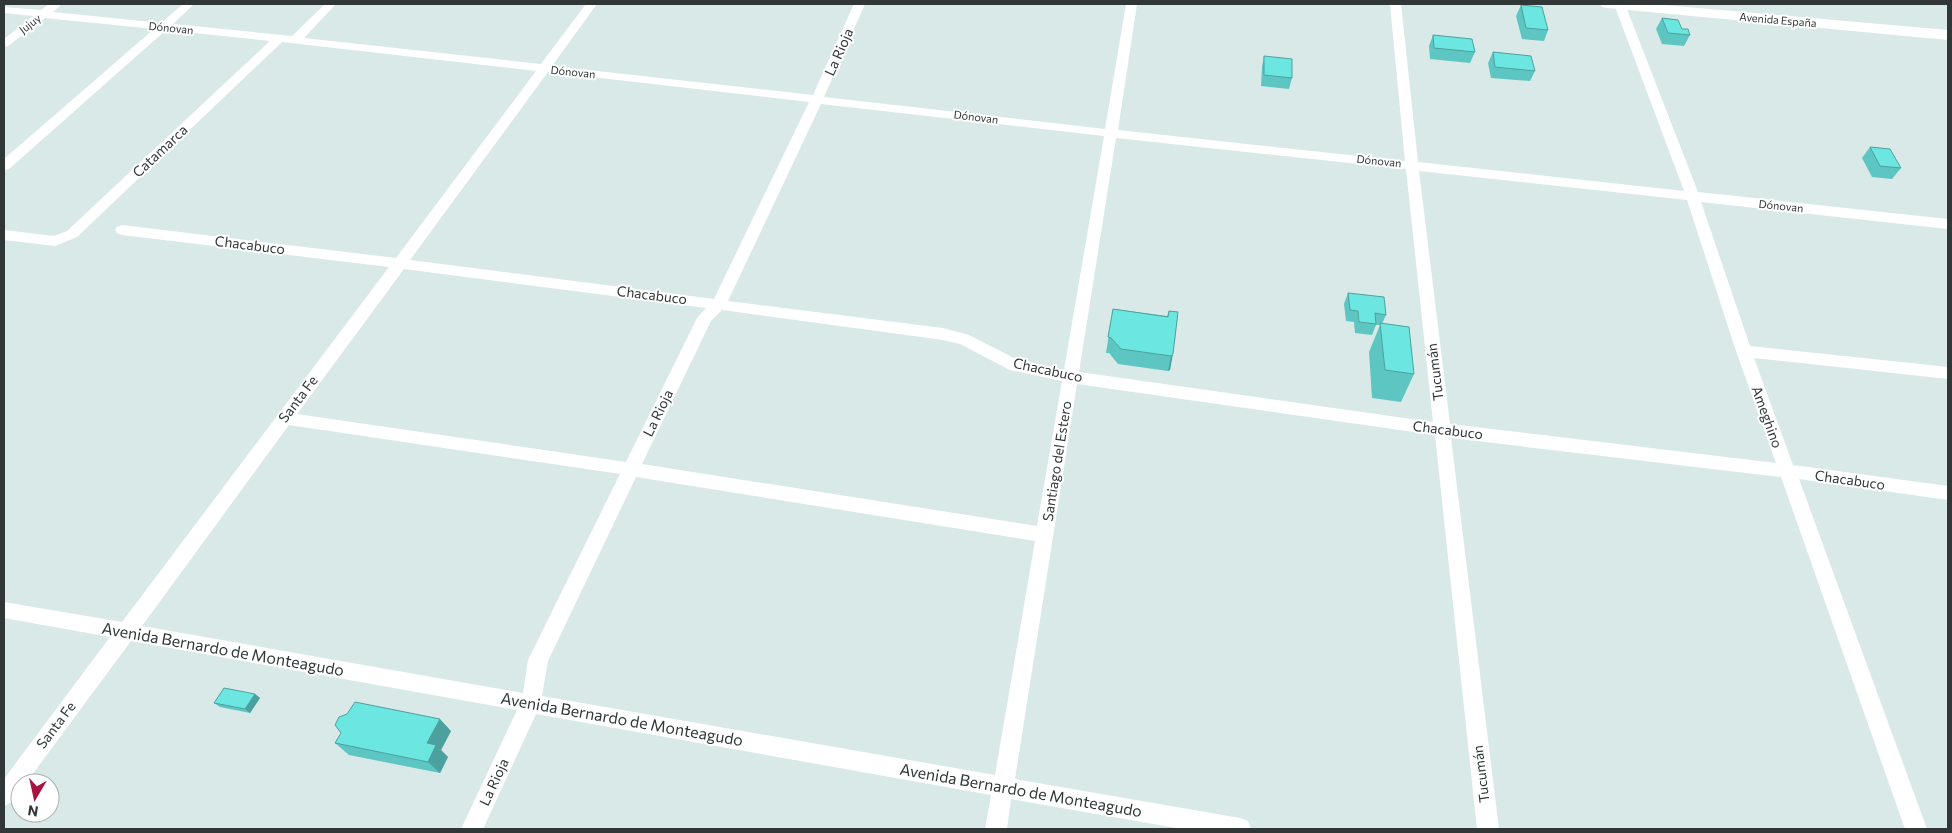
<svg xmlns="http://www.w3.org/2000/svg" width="1952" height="833" viewBox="0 0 1952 833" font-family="Commissioner,sans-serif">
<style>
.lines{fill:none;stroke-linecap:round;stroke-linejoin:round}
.minor{fill:#fff;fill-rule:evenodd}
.tertiary{fill:#fff;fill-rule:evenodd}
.wall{fill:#5dc6c2}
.shaded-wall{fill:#4ca19e}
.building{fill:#6ce6e1;stroke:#4ca19e}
.labels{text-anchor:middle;stroke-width:4;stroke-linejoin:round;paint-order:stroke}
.far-street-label{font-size:11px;fill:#313737;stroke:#fff}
.street-label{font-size:14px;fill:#313737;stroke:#fff}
.near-street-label{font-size:16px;fill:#313737;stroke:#fff}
</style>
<rect width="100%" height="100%" fill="#d9e9e8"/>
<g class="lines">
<path class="minor" d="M49,4H62L53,12L161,23L183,4H194L173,24L292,36L325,4H336L304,38L541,64L586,4H597L552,66L813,95L854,4H865L824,97L1105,129L1126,4H1137L1118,130L1405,161L1390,4H1401L1418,162L1684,191L1614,4H1625L1698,192L1948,219V229L1701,202L1750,346L1948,367V379L1754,358L1793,465L1948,486V500L1799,479L1927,829H1905L1781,477L1451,438L1499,829H1477L1435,435L1077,384L1015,779L1240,818L1248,821L1251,829H1182L1011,799L1007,829H985L991,795L536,714L483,829H461L517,710L131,641L26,783H20C20,794 15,802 4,806V779L110,637L4,618V602L122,622L389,267L122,235L117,233L115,230L117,227L122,225L396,258L536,71L282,42L77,237L55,246L4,240V230L54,236L67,231L270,41L166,30L9,169L4,170V159L154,29L45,18L8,46L4,47V39L33,16L4,13V7L41,10ZM548,72L809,102L714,299L410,260ZM821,104L1104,136L1064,370L1020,361L969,335L943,328L728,301ZM1116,138L1406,169L1433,422L1079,372ZM1419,171L1687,200L1736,351L1776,463L1450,424ZM404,269L706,308L697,318L626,462L297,414ZM722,310L943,340L960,344L1010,370L1062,381L1037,526L642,464L711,321ZM289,425L620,474L528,660L523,693L142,626ZM636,477L1035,541L995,775L542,696L548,661Z"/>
<path class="tertiary" d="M1600,4H1653L1948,30V40L1607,8L1602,7Z"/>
</g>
<path class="wall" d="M1521,5L1548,30L1544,41L1522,39L1516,16Z
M1662,18L1682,29L1690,35L1684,46L1662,44L1656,29Z
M1433,35L1475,52L1470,63L1430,59L1429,46Z
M1493,52L1535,71L1530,81L1491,78L1488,63Z
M1264,56L1292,78L1289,89L1261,86L1262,67Z
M1870,147L1901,168L1892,179L1872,177L1862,158Z
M1348,293L1386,315L1382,324L1414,374L1401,402L1372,398L1369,352L1380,325H1376L1372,335L1355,333L1354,322L1346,321L1344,304Z
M1113,309L1167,316L1169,311L1178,312L1170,370L1168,371L1118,364L1109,353H1106Z
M255,694L260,698L250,713L220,707L214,703Z
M451,731L441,750L448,757L440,773L349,755L335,743Z"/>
<path class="shaded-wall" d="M1173,354L1170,370L1168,371L1171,356Z
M255,694L260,698L250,713L245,709Z
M440,719L451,731L441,750L448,757L440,773L428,762L427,743Z"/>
<path class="building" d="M1521,5L1542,7L1548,30L1526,28Z
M1662,18L1678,20L1682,29H1688L1690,35L1668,33Z
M1433,35L1472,39L1475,52L1434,48Z
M1493,52L1531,56L1535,71L1495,67Z
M1264,56L1292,59V78L1264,75Z
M1870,147L1890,149L1901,168L1880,166Z
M1348,293L1384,297L1386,315L1375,313L1376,324L1359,322L1358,311L1350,310Z
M1113,309L1168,317L1169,311L1178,312L1173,354L1171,356L1121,349L1111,338L1108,337Z
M1380,323L1409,327L1414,374L1385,370Z
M224,688L255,694L245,709L214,703Z
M355,702L440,719L427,743L436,745L428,762L335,743L341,733L335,725L339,717L347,714Z"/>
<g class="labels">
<g class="far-street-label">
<text transform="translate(1778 20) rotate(5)" y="4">Avenida España</text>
<text transform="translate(30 24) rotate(-38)" y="4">Jujuy</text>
<text transform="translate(171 28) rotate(6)" y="4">Dónovan</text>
<text transform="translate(573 72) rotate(6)" y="4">Dónovan</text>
<text transform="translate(976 117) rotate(7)" y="4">Dónovan</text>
<text transform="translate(1379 161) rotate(6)" y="4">Dónovan</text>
<text transform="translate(1781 206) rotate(6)" y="4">Dónovan</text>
</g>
<g class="street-label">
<text transform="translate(839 52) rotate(-66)" y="5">La Rioja</text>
<text transform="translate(160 151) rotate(-43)" y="5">Catamarca</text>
<text transform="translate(250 245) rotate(7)" y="5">Chacabuco</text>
<text transform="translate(652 295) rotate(7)" y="5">Chacabuco</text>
<text transform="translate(1048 370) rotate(12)" y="5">Chacabuco</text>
<text transform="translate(1435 372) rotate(-97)" y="5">Tucumán</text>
<text transform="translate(298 399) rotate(-53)" y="5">Santa Fe</text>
<text transform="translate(658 413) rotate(-64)" y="5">La Rioja</text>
<text transform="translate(1767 417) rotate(70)" y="5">Ameghino</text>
<text transform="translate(1448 430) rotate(7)" y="5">Chacabuco</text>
<text transform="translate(1057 461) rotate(-81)" y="5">Santiago del Estero</text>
<text transform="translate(1850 480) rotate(8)" y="5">Chacabuco</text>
<text transform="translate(56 725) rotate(-53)" y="5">Santa Fe</text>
<text transform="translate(1481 774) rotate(-97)" y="5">Tucumán</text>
<text transform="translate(494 782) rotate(-65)" y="5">La Rioja</text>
</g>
<g class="near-street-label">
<text transform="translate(223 649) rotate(10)" y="6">Avenida Bernardo de Monteagudo</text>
<text transform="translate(622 719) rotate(10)" y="6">Avenida Bernardo de Monteagudo</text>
<text transform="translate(1021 790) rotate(10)" y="6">Avenida Bernardo de Monteagudo</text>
</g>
</g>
<rect width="1952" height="833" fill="none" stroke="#313737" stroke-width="10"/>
<g transform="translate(35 798) rotate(189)"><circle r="24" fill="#ffffff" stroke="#adafaf"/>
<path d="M0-4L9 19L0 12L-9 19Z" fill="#a91342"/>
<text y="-8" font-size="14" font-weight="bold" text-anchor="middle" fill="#313737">N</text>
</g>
</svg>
